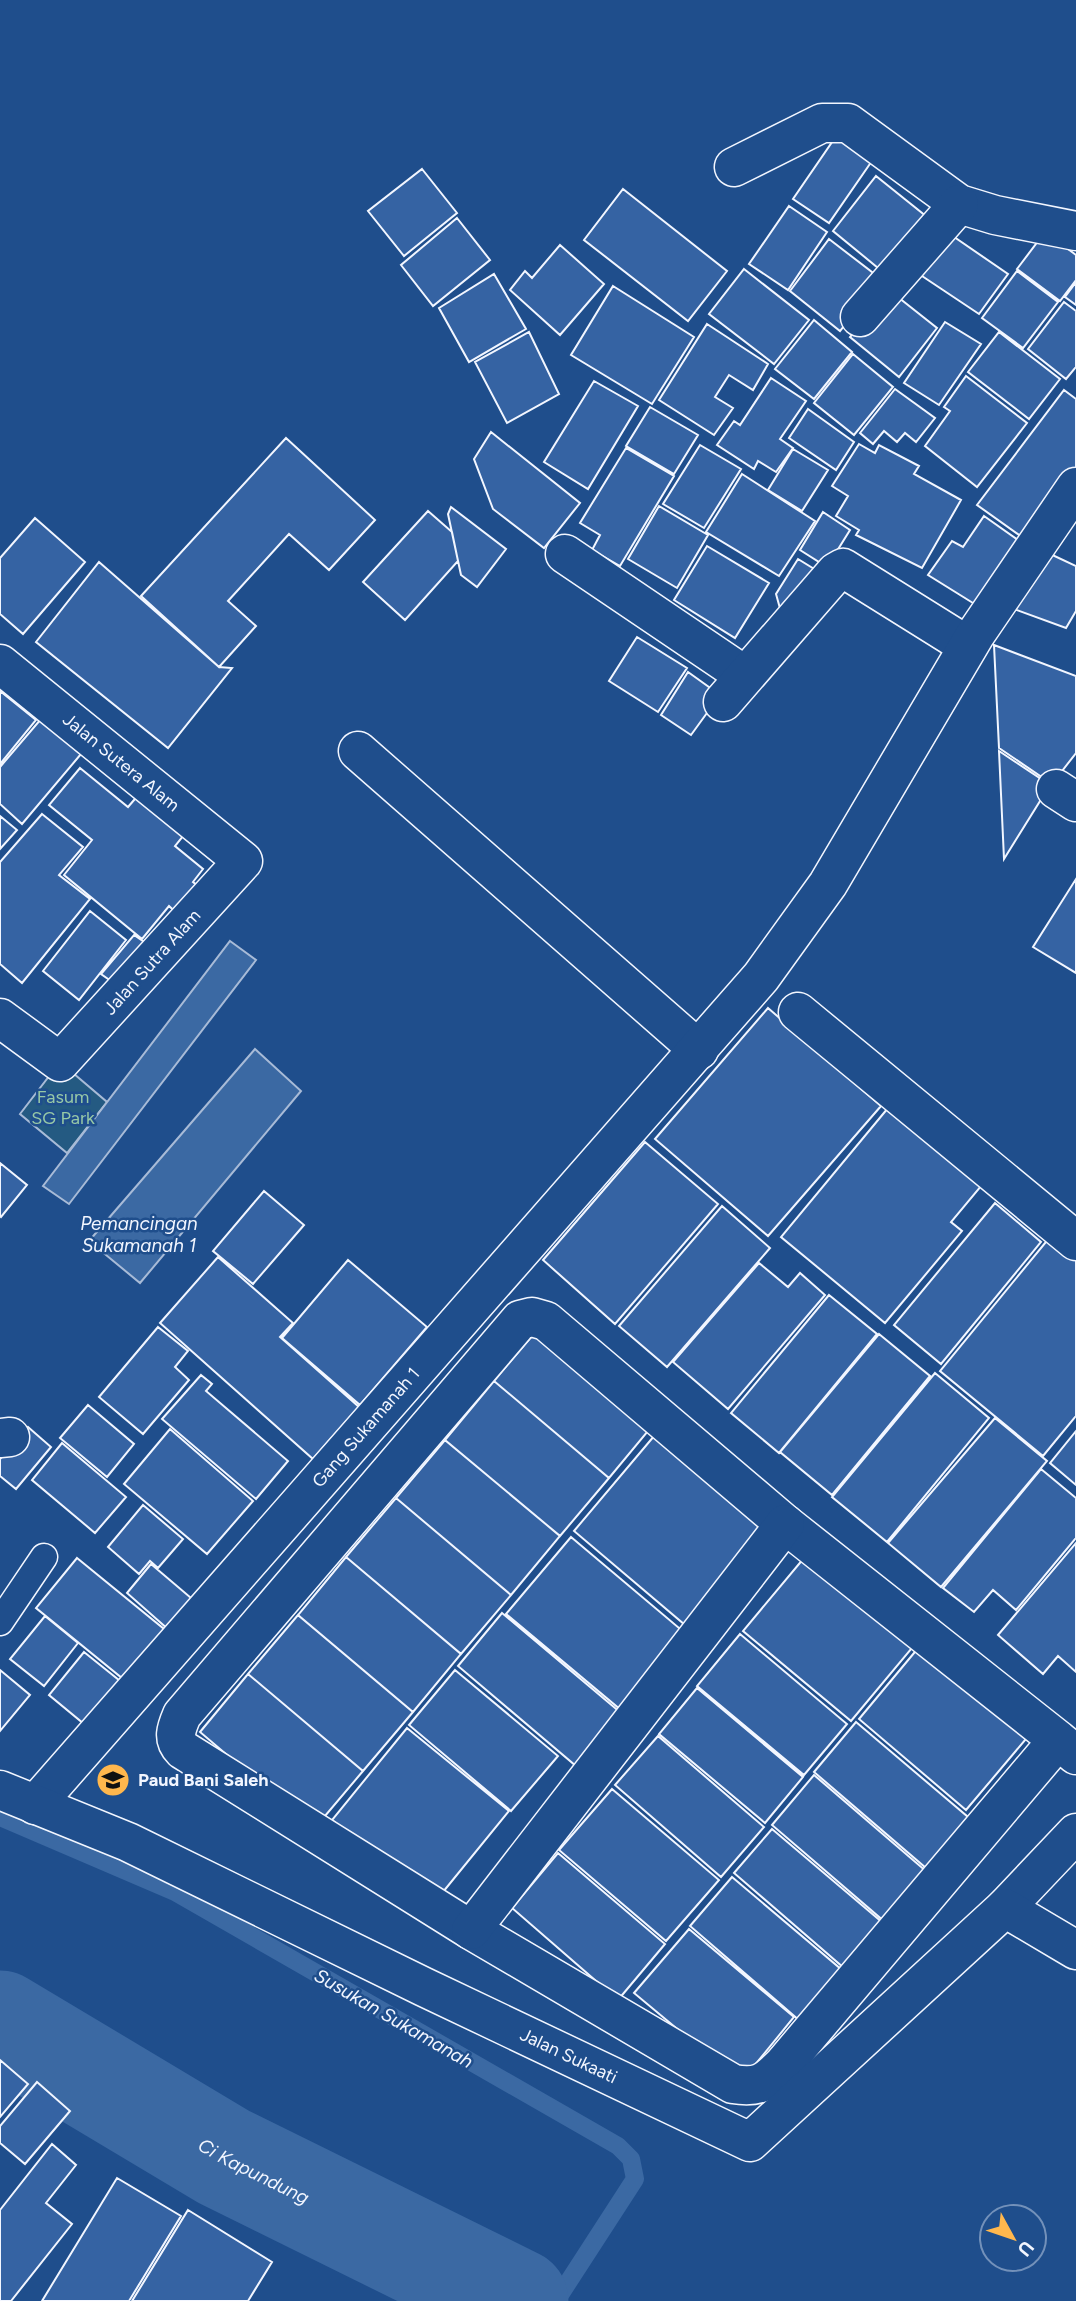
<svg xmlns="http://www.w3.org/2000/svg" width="1076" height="2301" viewBox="0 0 1076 2301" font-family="Figtree,sans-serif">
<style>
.green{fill:#245a82;stroke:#a8bbd7;stroke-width:2}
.water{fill:#3b69a3;stroke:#a8bbd7;stroke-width:2}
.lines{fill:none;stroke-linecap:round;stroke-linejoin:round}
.stream{stroke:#3b69a3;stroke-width:18}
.river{stroke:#3b69a3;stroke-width:105}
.building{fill:#3563a3;stroke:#f2f6ff;stroke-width:2}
.lane-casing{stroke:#f2f6ff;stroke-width:29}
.street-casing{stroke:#f2f6ff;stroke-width:41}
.secondary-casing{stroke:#f2f6ff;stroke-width:41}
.lane{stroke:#1f4e8c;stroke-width:26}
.street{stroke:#1f4e8c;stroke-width:38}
.secondary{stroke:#1f4e8c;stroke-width:38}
.labels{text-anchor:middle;stroke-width:5;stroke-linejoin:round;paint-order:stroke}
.street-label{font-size:18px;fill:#f2f6ff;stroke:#1f4e8c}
.park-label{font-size:18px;fill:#97c8a6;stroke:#1f4e8c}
.poi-label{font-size:18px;font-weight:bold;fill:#f2f6ff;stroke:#1f4e8c;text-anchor:start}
.water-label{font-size:19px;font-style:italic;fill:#f2f6ff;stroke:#1f4e8c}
</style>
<rect width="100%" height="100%" fill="#1f4e8c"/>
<path class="green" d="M60,1062L107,1102L67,1153L20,1114Z"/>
<path class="water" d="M230,941L256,960L69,1204L43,1186Z
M255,1049L301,1091L140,1283L89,1241Z"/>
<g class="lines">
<path class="stream" d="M0,1817L175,1892L618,2146L631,2159L635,2179L556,2301"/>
<path class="river" id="s1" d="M0,2023L224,2157L516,2301"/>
</g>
<path class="building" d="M839,132L874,158L829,223L793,199Z
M422,169L457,213L404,256L368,211Z
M876,176L932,221L889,277L833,231Z
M623,189L727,271L688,321L584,240Z
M789,206L827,232L788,290L749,264Z
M457,218L490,260L433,306L401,265Z
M944,230L1008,274L979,314L916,272Z
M1045,232L1076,255V280L1060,301L1017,269Z
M829,239L881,279L840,331L790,291Z
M560,245L604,284L560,335L510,290L525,271L532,278Z
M744,269L809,320L774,364L709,314Z
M1017,271L1058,302L1023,348L982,318Z
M494,274L526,329L469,362L439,308Z
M1076,282V305L1065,297Z
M613,286L694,337L652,404L571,355Z
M889,290L937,328L899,377L850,337Z
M1064,302L1076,311V367L1066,379L1028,349Z
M814,320L852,352L814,399L775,369Z
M945,322L981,344L939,405L904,383Z
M707,324L768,364L753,390L729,375L715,397L733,408L714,435L659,400Z
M529,332L559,394L507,423L475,362Z
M999,332L1060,379L1029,419L968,372Z
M853,354L893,387L854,435L814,403Z
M966,376L1027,423L977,487L925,446L950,411L944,407Z
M771,378L806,401L780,439L793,448L776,472L758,461L754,469L717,445L734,421L740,425Z
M594,381L638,406L588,489L544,462Z
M895,389L935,418L916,442L905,433L897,442L884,431L873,444L860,433Z
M1064,390L1076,399V479L1029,542L977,505Z
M650,407L698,435L674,474L626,446Z
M808,409L854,442L836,470L789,438Z
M491,432L580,503L544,548L493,509L474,459Z
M286,438L375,520L329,570L289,534L228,601L256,626L219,667L141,596Z
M859,444L875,453L879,445L919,466L914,474L961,500L922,568L856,535L859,530L836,516L848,496L832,486Z
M700,445L741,469L704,528L663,504Z
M626,448L674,476L620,566L592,550L600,535L580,523Z
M793,449L828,470L802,511L768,490Z
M742,474L815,521L779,576L706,532Z
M659,506L708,535L677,588L628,559Z
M451,507L506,549L477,587L461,575L448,514Z
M428,511L452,532L458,561L405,620L363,582Z
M823,512L850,530L827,567L800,550Z
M984,516L1025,545L981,608L928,575L952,541L963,547Z
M35,518L85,562L23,634L0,614V558Z
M707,546L769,583L735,638L674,600Z
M1046,552L1076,566V611L1066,628L1014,609Z
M798,559L819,572L781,612L776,594Z
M99,562L219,667L232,668L168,748L36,642Z
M637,637L687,668L658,712L609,681Z
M994,645L1076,676V753L1052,784L999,748Z
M688,672L720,695L691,735L661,715Z
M0,691L36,720L0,764Z
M41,719L81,754L22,824L0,804V767Z
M999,751L1050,785L1004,859Z
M80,768L128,807L141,792L188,830L175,846L203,869L193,882L203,890L181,917L169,906L142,939L64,875L92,840L49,805Z
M42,814L83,847L59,875L90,899L22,983L0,964V862Z
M0,816L17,830L0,849Z
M1076,879V973L1033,947Z
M90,911L126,940L79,1000L43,971Z
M134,935L150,946L118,986L101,974Z
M768,1008L881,1106L768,1236L655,1139Z
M888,1108L982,1185L951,1222L962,1231L885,1323L781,1237Z
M645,1142L718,1204L615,1324L543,1260Z
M0,1163L27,1185L1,1217L0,1216Z
M264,1191L304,1225L253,1284L213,1251Z
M995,1203L1041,1242L941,1364L894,1325Z
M722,1206L770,1248L667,1367L619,1326Z
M1050,1237L1076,1259V1416L1043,1456L940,1371Z
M218,1257L293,1323L280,1337L359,1407L313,1459L160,1323Z
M348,1260L427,1327L360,1405L282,1338Z
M759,1263L788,1287L800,1273L825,1295L728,1409L673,1362Z
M829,1295L877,1334L779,1453L731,1413Z
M543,1323L658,1419L609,1478L494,1381Z
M158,1327L188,1351L175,1367L189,1380L143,1434L99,1397Z
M879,1334L930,1376L832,1495L780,1452Z
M935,1373L989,1418L887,1542L832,1497Z
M201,1375L212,1384L206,1391L288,1461L256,1499L162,1419Z
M494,1381L609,1478L560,1536L445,1440Z
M88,1405L134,1444L107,1477L60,1438Z
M995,1418L1047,1461L941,1587L888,1543Z
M28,1427L51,1447L16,1489L0,1476V1459Z
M170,1429L253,1501L207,1554L124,1484Z
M660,1429L778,1528L691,1630L574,1531Z
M1076,1431V1485L1050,1463Z
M445,1440L560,1536L511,1595L396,1498Z
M62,1443L126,1497L95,1533L32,1480Z
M1041,1469L1076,1498V1538L1016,1610L993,1590L974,1612L943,1588Z
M396,1498L511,1595L461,1654L346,1557Z
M143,1505L183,1539L158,1568L150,1561L139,1574L108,1547Z
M571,1537L685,1633L621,1710L506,1614Z
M1076,1543V1672L1058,1656L1043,1674L998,1635Z
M809,1552L917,1642L851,1721L743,1631Z
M346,1557L461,1654L413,1712L298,1615Z
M77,1558L175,1638L133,1687L36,1608Z
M151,1564L204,1609L178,1638L127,1593Z
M502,1613L621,1713L576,1766L458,1666Z
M298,1615L413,1712L363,1771L248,1674Z
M45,1616L78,1643L44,1686L10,1659Z
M740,1634L847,1724L804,1775L697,1686Z
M924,1641L1031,1733L966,1810L859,1719Z
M84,1652L130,1689L95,1733L49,1695Z
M0,1670L30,1695L0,1731Z
M455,1670L558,1756L511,1811L409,1725Z
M248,1674L363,1771L314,1829L200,1732Z
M697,1688L803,1777L765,1823L659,1734Z
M856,1722L968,1817L926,1868L814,1772Z
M407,1728L509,1811L434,1903L332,1820Z
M658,1736L764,1827L721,1877L615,1785Z
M814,1775L927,1872L885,1922L772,1825Z
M612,1789L719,1880L666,1941L559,1850Z
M772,1829L883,1923L844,1968L734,1873Z
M558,1853L665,1944L618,2000L512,1908Z
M732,1877L842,1970L800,2021L690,1926Z
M689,1929L794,2017L741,2082L634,1993Z
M0,2060L28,2084L0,2117Z
M37,2082L70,2111L25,2164L0,2143V2126Z
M52,2144L76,2165L46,2203L72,2224L11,2301H0V2210Z
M117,2178L181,2216L129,2301H42Z
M188,2210L272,2262L248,2301H132Z"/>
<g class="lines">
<defs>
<path id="lane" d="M0,1622L44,1557"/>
<g id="street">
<path d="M734,167L822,123H848L959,204L995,215L1076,231"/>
<path d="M860,317L959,204"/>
<path d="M565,554L744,675"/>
<path id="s2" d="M0,664L243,861L60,1062L0,1018"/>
<path d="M723,702L836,572L843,568L968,646"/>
<path d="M358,751L699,1050"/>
<path d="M1056,789L1076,802"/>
<path d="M798,1012L1076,1241"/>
<path d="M0,1438L10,1437"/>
<path d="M1058,1740L783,2065C765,2083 759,2088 733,2084L471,1930L183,1750C172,1739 176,1729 182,1715L520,1320L532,1317L546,1321L785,1524L1058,1740L1076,1755"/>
<path id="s3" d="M35,1805L761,977L828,884L975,635L1076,487"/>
<path d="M1005,1908L1076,1833"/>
<path d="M471,1930L785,1524"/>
</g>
<g id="secondary">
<path id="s4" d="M0,1790L128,1842L424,1987L750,2142L1005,1908L1076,1950"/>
</g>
</defs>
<use href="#lane" class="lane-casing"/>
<use href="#street" class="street-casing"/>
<use href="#secondary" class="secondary-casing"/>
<use href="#lane" class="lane"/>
<use href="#street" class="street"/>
<use href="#secondary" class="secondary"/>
</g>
<defs>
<symbol id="school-disc" viewBox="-11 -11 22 22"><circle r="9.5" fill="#ffb74d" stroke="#1f4e8c"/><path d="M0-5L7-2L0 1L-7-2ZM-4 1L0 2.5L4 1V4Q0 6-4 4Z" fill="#111"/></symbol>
</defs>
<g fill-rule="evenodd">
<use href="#school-disc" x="94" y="1761" width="38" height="38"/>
</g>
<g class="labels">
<g class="street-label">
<text dy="6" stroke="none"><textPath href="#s2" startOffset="156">Jalan Sutera Alam</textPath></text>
<text transform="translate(152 962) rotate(-48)" y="6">Jalan Sutra Alam</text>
<text dy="6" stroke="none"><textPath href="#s3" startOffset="502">Gang Sukamanah 1</textPath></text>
<text dy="6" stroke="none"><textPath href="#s4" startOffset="628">Jalan Sukaati</textPath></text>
</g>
<g class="park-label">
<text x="63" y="1103">Fasum<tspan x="63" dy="21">SG Park</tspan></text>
</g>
<g class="poi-label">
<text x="138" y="1786">Paud Bani Saleh</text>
</g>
<g class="water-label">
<text x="139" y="1230">Pemancingan<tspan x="139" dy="22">Sukamanah 1</tspan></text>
<text transform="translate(394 2018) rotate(30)" y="7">Susukan Sukamanah</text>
<text dy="7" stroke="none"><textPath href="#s1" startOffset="294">Ci Kapundung</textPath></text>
</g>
</g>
<g transform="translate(1013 2238) rotate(130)"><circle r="33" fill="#1f4e8c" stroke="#7391ba" stroke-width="2"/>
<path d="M0-5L12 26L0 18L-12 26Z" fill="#ffb74d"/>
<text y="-10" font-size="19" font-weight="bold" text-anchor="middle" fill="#f2f6ff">U</text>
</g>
</svg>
